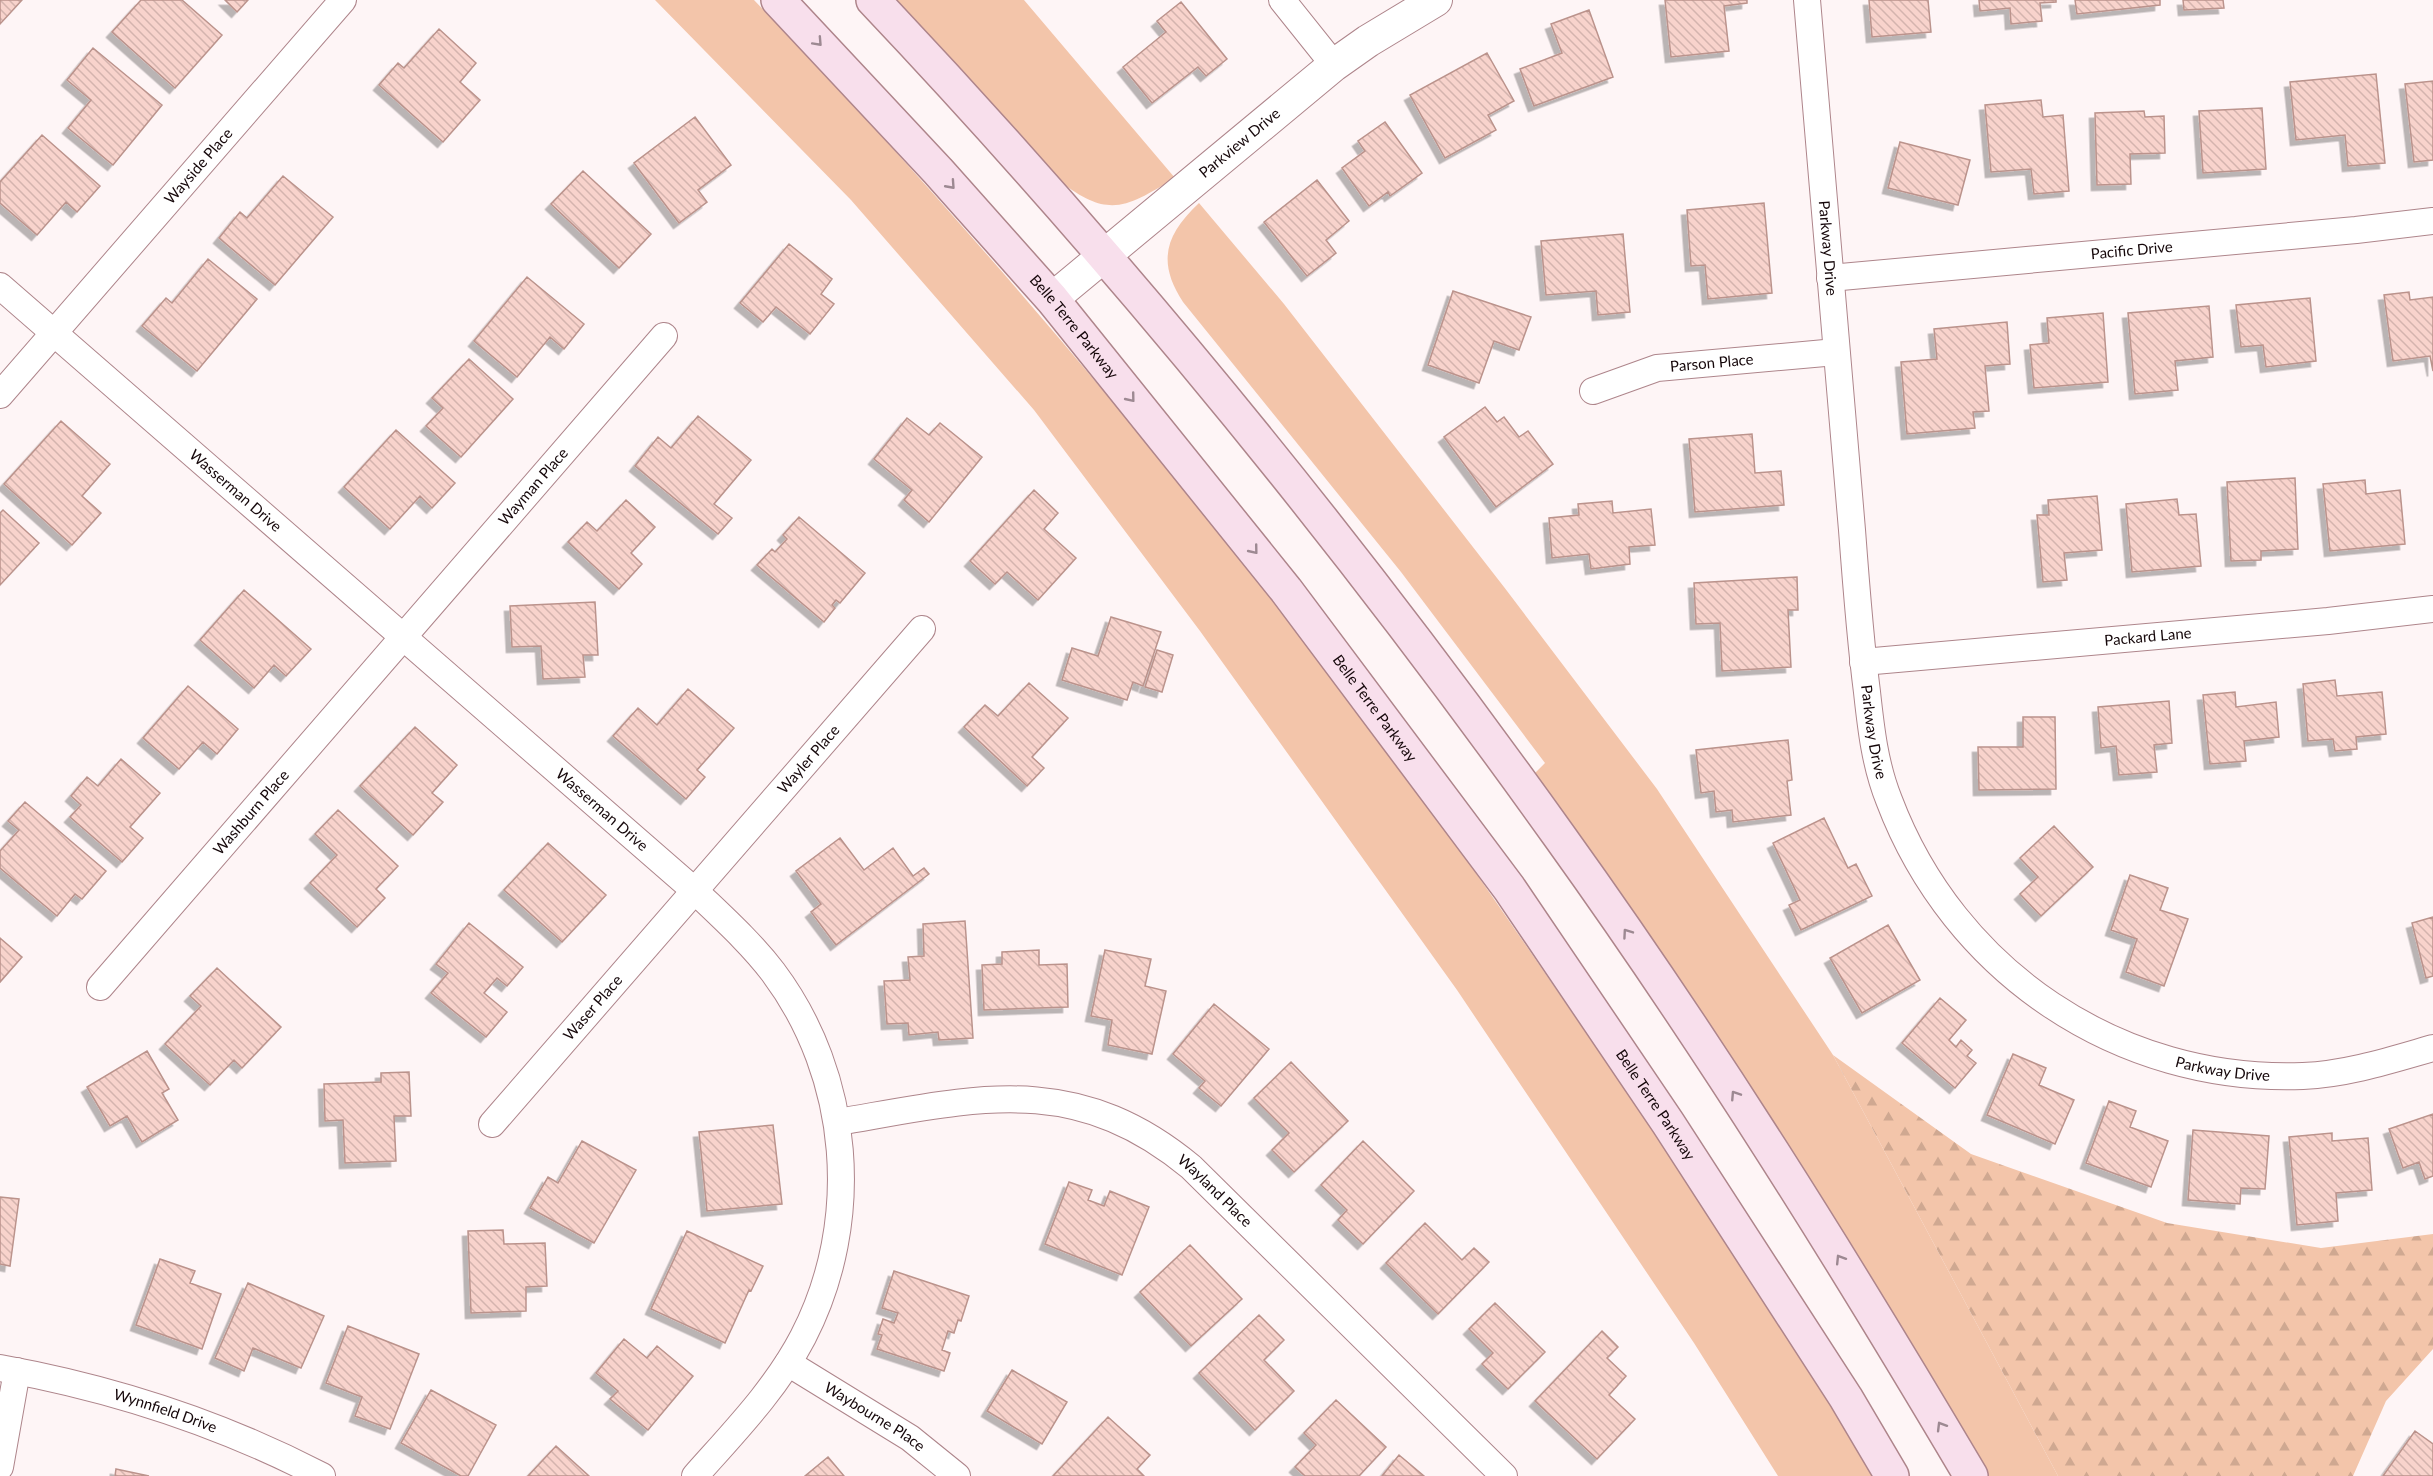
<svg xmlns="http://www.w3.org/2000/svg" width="2433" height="1476" viewBox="0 0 2433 1476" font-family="Lato,sans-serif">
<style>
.grass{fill:#f3c5aa}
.forest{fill:url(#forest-firs)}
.building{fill:url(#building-back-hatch);stroke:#bb938c;stroke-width:1.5;filter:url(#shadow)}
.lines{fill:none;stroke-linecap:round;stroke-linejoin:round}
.minor-casing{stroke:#ae858b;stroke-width:28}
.tertiary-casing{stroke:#ae858b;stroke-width:34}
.secondary-casing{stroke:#ae858b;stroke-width:36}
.minor{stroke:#fff;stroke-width:26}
.tertiary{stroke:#fff;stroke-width:32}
.secondary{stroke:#f8dfec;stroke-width:33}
.oneway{stroke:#9d8992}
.labels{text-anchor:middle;stroke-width:5;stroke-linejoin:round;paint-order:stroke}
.street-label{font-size:15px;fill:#15070a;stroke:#fef5f6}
</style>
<defs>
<pattern id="forest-firs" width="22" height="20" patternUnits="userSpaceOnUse" patternTransform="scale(1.5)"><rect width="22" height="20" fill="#f3c5aa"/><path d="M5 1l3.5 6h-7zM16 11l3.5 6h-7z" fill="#cfa891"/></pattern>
<pattern id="building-back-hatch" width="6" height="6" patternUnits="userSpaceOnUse" patternTransform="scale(1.5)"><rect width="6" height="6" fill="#f8d3cc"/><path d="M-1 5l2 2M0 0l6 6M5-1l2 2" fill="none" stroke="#d4b4ae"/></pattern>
<filter id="shadow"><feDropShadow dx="-5.5" dy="5.5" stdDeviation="0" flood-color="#0004"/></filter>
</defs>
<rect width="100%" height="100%" fill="#fef5f6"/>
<path class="grass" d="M655,0H754C907,159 1052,326 1191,497C1257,579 1324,662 1386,747C1454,840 1519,935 1584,1030C1685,1176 1783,1324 1874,1476H1778L1694,1343L1457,990L1200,631L1034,410L851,200Z
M894,0H1024L1175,178C1128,206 1110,220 1061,182Z
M1199,203L1284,304L1504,587L1657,789L1833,1055L2058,1476H1989L1869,1273L1765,1111L1544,790L1535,773L1545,763L1401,572L1183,302C1157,262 1165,235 1199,203Z"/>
<path class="forest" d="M1833,1055L1971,1154L2167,1223L2321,1248L2433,1234V1349L2386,1401L2353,1476H2058Z"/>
<path class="building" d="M0,0H22L0,24Z
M141,0H182L222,35L175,88L112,32Z
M225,0H248L237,12Z
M1665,0H1747V3L1724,6L1729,51L1671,57Z
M1869,0H1928L1931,32L1872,37Z
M1979,0H2056V2L2040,3L2042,21L2011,24L2010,8L1980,11Z
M2075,0H2160V5L2077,14Z
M2183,0H2223L2224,8L2184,10Z
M1181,2L1227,59L1206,76L1198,67L1152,103L1123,67L1166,32L1157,21Z
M1589,10L1613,77L1534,106L1520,69L1562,53L1551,24Z
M439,29L476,63L460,82L480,100L443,142L379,85L398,63L404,68Z
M93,48L162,105L113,165L68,128L91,100L67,80Z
M1487,53L1514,101L1488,115L1496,130L1445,158L1410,95Z
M2376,74L2385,163L2348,166L2345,135L2296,140L2290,82Z
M2433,81V160L2414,162L2405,84Z
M2041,100L2043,117L2063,115L2069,191L2034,194L2031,169L1991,172L1985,105Z
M2262,108L2266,169L2203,173L2199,111Z
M2144,111L2145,117L2164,116L2165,153L2130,154L2131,184L2097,185L2095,113Z
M695,117L731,165L698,190L707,202L679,223L634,163Z
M1385,122L1422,173L1390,196L1388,192L1369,206L1342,168L1365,151L1358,141Z
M42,135L100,186L77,212L66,202L37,235L0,203V182Z
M1900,142L1970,160L1958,205L1888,188Z
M583,171L651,234L619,268L551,204Z
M283,176L333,217L275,285L219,238L240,212L247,218Z
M1317,180L1349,221L1326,240L1336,253L1307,276L1264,222Z
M1764,203L1772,293L1708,299L1705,265L1691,266L1687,210Z
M1623,234L1630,312L1598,315L1596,291L1546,295L1541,241Z
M789,244L832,279L821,294L834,304L810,334L776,307L763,322L740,303Z
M208,259L257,299L197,371L142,326L166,298L172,303Z
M527,277L584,324L564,349L550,337L517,377L474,341Z
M1453,291L1531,317L1519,350L1494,341L1479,383L1428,365Z
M2409,292L2410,300L2433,297V371L2430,356L2393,361L2384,295Z
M2310,298L2316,361L2266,367L2263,345L2241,347L2236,305Z
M2209,306L2213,357L2175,361L2178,390L2135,394L2128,313Z
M2103,313L2108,382L2034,388L2030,345L2049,343L2047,318Z
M2007,322L2010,364L1985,366L1989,411L1973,412L1975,428L1907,434L1901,362L1937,359L1934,329Z
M469,359L513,399L461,457L426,426L443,408L432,398Z
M1485,407L1497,422L1504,417L1519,437L1528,431L1553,464L1496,507L1444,437Z
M698,416L751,460L714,504L732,518L718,534L635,466L658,437L671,448Z
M907,418L929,435L940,423L982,457L929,522L904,500L912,490L874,459Z
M61,421L110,464L82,496L101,513L72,545L4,484Z
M396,430L455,483L432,508L420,496L390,529L344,487Z
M1752,434L1755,473L1781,471L1784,505L1695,512L1689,439Z
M2295,478L2298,549L2261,551V560L2231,561L2227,482Z
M2365,480L2366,494L2400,490L2405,544L2330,551L2323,484Z
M1034,490L1058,513L1044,529L1076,558L1038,600L1007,572L995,584L970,561Z
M2097,496L2102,550L2064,553L2067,580L2043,582L2037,515H2049L2048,500Z
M2177,499L2179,515L2196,514L2201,566L2132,572L2126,504Z
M626,500L655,527L631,553L642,564L619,589L568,542L587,522L597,531Z
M1612,501L1613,513L1651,509L1655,545L1629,547L1630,564L1591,569L1589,554L1552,558L1549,518L1579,515L1578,504Z
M3,510L39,543L0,585V513Z
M799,517L865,573L840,603L836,600L832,605L835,608L824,622L757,565L772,549L775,552L787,539L783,535Z
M1797,577L1798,610H1788L1791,667L1722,671L1720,623L1696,624L1694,583Z
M244,590L311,649L286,676L274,665L254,688L200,640Z
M595,602L598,655H583L585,677L543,679L541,646L512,647L510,606Z
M1111,617L1161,632L1143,686L1133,682L1127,700L1062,680L1072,648L1098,656Z
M1157,650L1173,655L1162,692L1145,687Z
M2335,680L2337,696L2382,692L2386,734L2356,737L2357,749L2335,751L2333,739L2308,741L2303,684Z
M1029,683L1068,718L1032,757L1044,768L1027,786L964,727L985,705L998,716Z
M188,686L238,729L217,754L203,742L179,769L143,738Z
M688,689L734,728L697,770L705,777L686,799L613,736L638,708L657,725Z
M2235,692L2236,707L2276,702L2279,737L2244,741L2246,761L2210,764L2203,695Z
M2169,701L2172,743L2154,745L2157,772L2119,775L2116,746L2101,748L2098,707Z
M2023,717H2055L2056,789L1979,790L1978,747H2023Z
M415,727L457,765L432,793L443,802L413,835L360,786Z
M1788,740L1792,780L1787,781L1791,815L1733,822L1732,810L1716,812L1714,791L1701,793L1696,750Z
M121,759L160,793L130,827L143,838L122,862L70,817L81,805L71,796L87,777L98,786Z
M25,802L106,871L82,899L75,894L57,916L0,868V851L19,830L8,821Z
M338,810L398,866L376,889L385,898L357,927L310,883L337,855L315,834Z
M1824,818L1848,868L1856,864L1872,896L1801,930L1789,905L1800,900L1773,843Z
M2054,826L2093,867L2041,916L2020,894L2038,877L2020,858Z
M840,838L864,870L893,848L913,876L924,868L929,874L836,945L811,912L821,904L796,871Z
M548,843L606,895L562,942L504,890Z
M2130,875L2168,888L2160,910L2188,919L2164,986L2126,972L2137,939L2111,930Z
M2433,917V976L2426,978L2412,923Z
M965,921L973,1038L939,1040L938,1032L909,1035L908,1023L887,1024L884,981L910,980L908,957L924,956L923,924Z
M469,923L523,967L507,986L497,978L484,993L507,1012L486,1037L431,993L448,973L436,964Z
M1888,925L1920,980L1862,1013L1830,958Z
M0,938L22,957L0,982Z
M1039,950V965L1067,964L1068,1007L984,1010L982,965L1002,964V952Z
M1105,950L1151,959L1145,986L1166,991L1152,1054L1108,1045L1112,1020L1091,1016Z
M217,968L281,1027L242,1068L234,1060L210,1085L165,1044L201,1006L190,996Z
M1940,998L1966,1020L1949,1040L1956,1047L1961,1040L1972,1050L1967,1056L1976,1063L1955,1088L1902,1043Z
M1214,1004L1269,1049L1221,1106L1199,1088L1205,1081L1173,1054Z
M147,1051L169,1089L162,1093L178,1120L142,1142L127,1116L110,1126L87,1087Z
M2013,1054L2046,1068L2039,1085L2074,1100L2055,1144L1987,1115Z
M1291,1062L1348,1121L1294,1172L1272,1150L1289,1133L1254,1098Z
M409,1072L411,1116H394L396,1161L345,1163L343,1120L325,1121L324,1084L381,1082V1073Z
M2109,1101L2136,1111L2130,1127L2168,1141L2151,1187L2086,1163Z
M2433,1114V1176L2425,1179L2419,1162L2403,1168L2389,1129Z
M773,1125L782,1204L707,1211L699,1132Z
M2193,1130L2269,1136L2265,1189L2241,1188L2240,1204L2188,1200Z
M2332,1133V1141L2368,1138L2372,1190L2336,1193L2338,1221L2297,1225L2289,1137Z
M582,1141L636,1170L594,1243L530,1208L548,1177L558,1183Z
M1363,1141L1414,1191L1363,1244L1338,1220L1347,1210L1321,1185Z
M1069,1182L1092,1190L1088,1200L1104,1206L1110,1191L1149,1207L1122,1275L1045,1244Z
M0,1197L19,1199L10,1266L0,1264Z
M1425,1223L1462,1260L1474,1248L1489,1262L1438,1314L1386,1263Z
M503,1230L504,1244L545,1243L547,1286L526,1287V1311L471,1313L468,1231Z
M687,1231L763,1266L751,1291L749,1290L725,1343L651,1309Z
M1190,1245L1242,1299L1191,1346L1140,1292Z
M160,1259L195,1271L190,1283L221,1294L202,1349L136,1325Z
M894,1271L969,1296L961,1321L958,1320L954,1333L948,1331L942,1350L950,1353L944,1371L877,1349L882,1335L878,1334L883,1319L894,1323L898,1313L882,1308Z
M248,1283L324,1316L301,1368L253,1348L244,1371L215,1358Z
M1495,1303L1545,1352L1508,1389L1482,1364L1493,1353L1469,1329Z
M1259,1315L1284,1340L1264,1360L1294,1391L1255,1430L1199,1373Z
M348,1326L419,1354L390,1429L355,1416L362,1397L326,1383Z
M1602,1331L1618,1347L1607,1358L1626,1376L1609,1395L1635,1419L1597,1459L1535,1401Z
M624,1339L647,1358L657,1346L693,1376L648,1430L610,1399L618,1391L596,1373Z
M1012,1370L1067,1402L1042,1444L987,1411Z
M431,1390L496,1425L468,1476H461L401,1443Z
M1336,1400L1386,1447L1359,1476H1305L1295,1467L1316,1445L1304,1433Z
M1108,1417L1150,1455L1137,1469L1144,1476H1053Z
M2415,1431L2433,1444V1476H2383Z
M556,1446L589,1476H528Z
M1399,1455L1424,1476H1382Z
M828,1457L844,1476H805Z
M116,1469L149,1476H115Z"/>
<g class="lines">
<defs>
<g id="minor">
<path d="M1282,0L1334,65"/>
<path id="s1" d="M1807,0C1822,177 1836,354 1852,530C1856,584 1860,638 1867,692C1871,729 1875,765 1889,800C1954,972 2119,1083 2303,1076C2348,1074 2391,1060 2433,1048"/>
<path id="s2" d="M1830,278L2356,230L2433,221"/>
<path id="s3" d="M0,286L695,891C722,917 750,942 773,972C851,1076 863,1221 803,1337C776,1389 734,1432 695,1476"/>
<path id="s4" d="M1593,391L1657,368L1836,352"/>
<path id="s5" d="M0,395L343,0"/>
<path id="s6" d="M1863,662L2328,621L2433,609"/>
<path id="s7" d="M100,987L664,336"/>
<path id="s8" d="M838,1122C974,1099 1074,1070 1191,1167L1504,1476"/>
<path id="s9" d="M492,1124L922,629"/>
<path id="s10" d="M788,1363L910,1438L957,1476"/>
<path id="s11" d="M0,1368C111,1388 222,1424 322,1476"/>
<path d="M0,1467L17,1371"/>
</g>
<g id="tertiary">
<path id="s12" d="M1052,299L1334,65L1368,41L1436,0"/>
</g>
<g id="secondary">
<path id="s13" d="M778,0L938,171L1052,299L1286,590L1509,888L1668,1123L1846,1398L1892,1476"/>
<path d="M873,0C1121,262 1350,543 1560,837C1708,1043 1842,1258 1971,1476"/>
</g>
</defs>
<use href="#minor" class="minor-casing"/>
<use href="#tertiary" class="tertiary-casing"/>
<use href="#secondary" class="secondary-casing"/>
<use href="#minor" class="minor"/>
<use href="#tertiary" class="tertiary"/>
<use href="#secondary" class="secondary"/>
</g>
<defs><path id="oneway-chevron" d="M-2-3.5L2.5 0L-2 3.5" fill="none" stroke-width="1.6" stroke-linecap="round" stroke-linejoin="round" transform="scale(1.5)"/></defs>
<g class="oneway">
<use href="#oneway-chevron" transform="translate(818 42) rotate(47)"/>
<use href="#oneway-chevron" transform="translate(951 185) rotate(48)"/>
<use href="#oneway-chevron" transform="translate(1131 398) rotate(51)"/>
<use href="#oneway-chevron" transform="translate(1254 550) rotate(51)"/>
<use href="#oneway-chevron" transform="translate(1627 933) rotate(-125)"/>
<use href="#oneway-chevron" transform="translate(1735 1095) rotate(-123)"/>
<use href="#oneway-chevron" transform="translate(1840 1259) rotate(-122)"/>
<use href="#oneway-chevron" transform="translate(1941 1426) rotate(-121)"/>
</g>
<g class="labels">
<g class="street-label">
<text dy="5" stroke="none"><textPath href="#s12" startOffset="244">Parkview Drive</textPath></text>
<text dy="5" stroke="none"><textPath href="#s5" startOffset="303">Wayside Place</textPath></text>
<text dy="5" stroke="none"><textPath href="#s1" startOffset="249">Parkway Drive</textPath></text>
<text dy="5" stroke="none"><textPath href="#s2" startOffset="303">Pacific Drive</textPath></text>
<text dy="5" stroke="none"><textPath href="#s13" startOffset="441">Belle Terre Parkway</textPath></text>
<text dy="5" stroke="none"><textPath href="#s4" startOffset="123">Parson Place</textPath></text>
<text dy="5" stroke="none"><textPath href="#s7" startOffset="662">Wayman Place</textPath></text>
<text dy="5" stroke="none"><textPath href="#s3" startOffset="312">Wasserman Drive</textPath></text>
<text dy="5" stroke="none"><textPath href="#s6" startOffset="286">Packard Lane</textPath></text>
<text dy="5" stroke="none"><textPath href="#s13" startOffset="927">Belle Terre Parkway</textPath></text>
<text dy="5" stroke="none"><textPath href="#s1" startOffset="735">Parkway Drive</textPath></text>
<text dy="5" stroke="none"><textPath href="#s9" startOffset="483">Wayler Place</textPath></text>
<text dy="5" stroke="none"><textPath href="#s3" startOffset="798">Wasserman Drive</textPath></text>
<text dy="5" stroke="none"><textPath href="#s7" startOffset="231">Washburn Place</textPath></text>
<text dy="5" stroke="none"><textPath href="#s9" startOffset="154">Waser Place</textPath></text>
<text dy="5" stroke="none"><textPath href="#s1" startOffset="1256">Parkway Drive</textPath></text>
<text dy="5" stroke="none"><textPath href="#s13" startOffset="1413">Belle Terre Parkway</textPath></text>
<text dy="5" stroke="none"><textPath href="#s8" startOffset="405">Wayland Place</textPath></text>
<text dy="5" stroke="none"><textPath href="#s11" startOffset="171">Wynnfield Drive</textPath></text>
<text dy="5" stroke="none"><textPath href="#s10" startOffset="102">Waybourne Place</textPath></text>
</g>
</g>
</svg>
